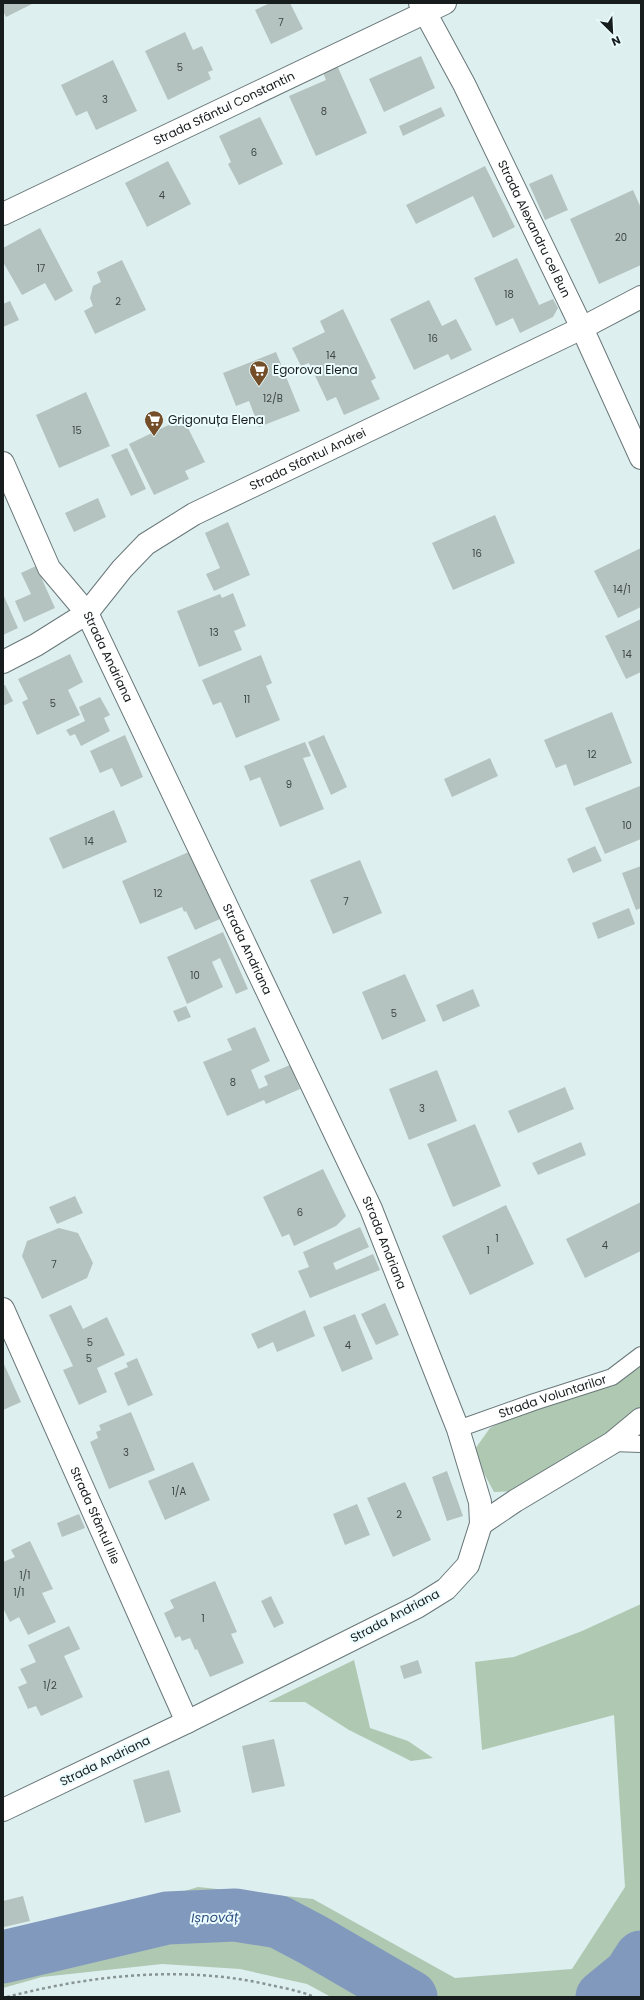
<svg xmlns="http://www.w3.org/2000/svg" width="644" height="2000" viewBox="0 0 644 2000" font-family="Poppins,sans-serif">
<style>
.green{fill:#afc8b2}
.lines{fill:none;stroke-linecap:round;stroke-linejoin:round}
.river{stroke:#8299be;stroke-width:53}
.building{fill:#b4c3bf}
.lane-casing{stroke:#697779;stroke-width:18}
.street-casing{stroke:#697779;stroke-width:24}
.path{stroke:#889394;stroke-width:2.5;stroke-dasharray:3 3;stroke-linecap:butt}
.lane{stroke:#fff;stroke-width:16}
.street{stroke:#fff;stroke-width:22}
.labels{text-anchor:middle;stroke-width:4;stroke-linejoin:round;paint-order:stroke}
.number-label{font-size:10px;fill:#3e4646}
.street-label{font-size:12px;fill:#171c1d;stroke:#ebfcfe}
.poi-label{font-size:12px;fill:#171c1d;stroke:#ebfcfe;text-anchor:start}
.water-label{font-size:13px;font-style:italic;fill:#304f81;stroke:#ebfcfe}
</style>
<rect width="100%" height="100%" fill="#deeff0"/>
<path class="green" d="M641,1363V1410L564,1462L513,1491L494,1492L480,1466L475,1449L490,1428L515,1415L622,1380Z
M641,1604V1997H331L307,1984L240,1969L162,1964L42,1977L3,1988V1945L198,1887L313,1899L455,1978L572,1969L625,1887L614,1715L482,1750L475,1662L514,1657L582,1631Z
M354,1660L370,1728L408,1741L433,1758L411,1761L349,1730L305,1702H268Z"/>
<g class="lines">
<path class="river" d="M3,1957L167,1918L235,1915L279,1922L313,1940L411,1997
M602,1997L630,1974L641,1957"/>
</g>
<path class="building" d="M3,3H34L6,17L3,11Z
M270,3H290L303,29L271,44L255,10Z
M185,32L193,50L202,46L213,70L208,72L211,79L168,100L145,51Z
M421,56L435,88L384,112L369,79Z
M113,60L137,111L96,130L87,111L76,116L61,85Z
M336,63L367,133L316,156L289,96L326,80L322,70Z
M441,107L445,116L403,136L399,126Z
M260,117L283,164L239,185L228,164L231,162L219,136Z
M168,161L191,204L147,227L125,183Z
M485,166L515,227L493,238L473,196L416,224L406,205Z
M552,174L568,210L545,220L529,184Z
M633,190L641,208V265L599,284L570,219Z
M40,228L73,291L55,301L45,283L22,295L3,262V248Z
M517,258L539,305L553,299L558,308L553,317L520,333L513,318L496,326L474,278Z
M122,260L146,310L95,334L84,311L93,306L90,298L93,286L101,282L97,272Z
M429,300L442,326L456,319L472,350L451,360L448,354L414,370L390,319Z
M10,301L19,320L3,327V304Z
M343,309L376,378L371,381L380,399L344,415L336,397L327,401L309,363L301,366L292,348L325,332L320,321Z
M276,352L300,411L259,427L249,401L236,406L223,373Z
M86,392L110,446L59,468L36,415Z
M183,418L205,462L185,471L189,479L154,495L129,444Z
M127,448L146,489L131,496L111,455Z
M98,498L106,517L74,532L65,513Z
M495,515L515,563L453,590L432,543Z
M228,522L250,575L214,591L206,574L220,568L205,533Z
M641,548V607L618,618L594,571Z
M36,566L55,608L24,622L15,601L31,594L21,573Z
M233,593L246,626L234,631L242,650L199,667L177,611L220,594L222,598Z
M3,594L18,628L3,635Z
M641,619V672L626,679L605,636Z
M70,654L83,682L68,690L80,715L37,735L22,702L28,699L18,679Z
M261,655L272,683L266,686L280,720L236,738L221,702L213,705L202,680Z
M3,685H5L13,701L3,706Z
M100,697L110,715L104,718L110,731L81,746L75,734L70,736L66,730L85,721L79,707Z
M612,712L632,763L574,786L566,764L556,768L544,740Z
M125,735L143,777L121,787L112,768L100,773L90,751Z
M324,735L347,787L331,795L308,742Z
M305,742L311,756L303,758L324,809L280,827L260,777L250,781L244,766Z
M490,758L498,776L452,797L444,779Z
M640,786L641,839L605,854L585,808Z
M114,810L127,842L63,869L49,838Z
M595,846L602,861L573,873L567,859Z
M191,851L220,919L195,930L186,911L184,912L182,907L140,924L122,881Z
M360,860L382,913L333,934L310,880Z
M641,866V908L636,910L622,873Z
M629,908L635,924L598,939L592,923Z
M223,932L248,989L236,994L220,958L212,962L223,987L187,1004L167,957Z
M405,974L426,1021L382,1040L362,992Z
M473,989L480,1006L443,1022L436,1005Z
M186,1006L191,1017L178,1022L173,1011Z
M255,1027L270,1061L251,1070L259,1089L268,1085L264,1076L290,1065L300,1089L266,1104L264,1100L227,1116L203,1062L232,1050L227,1039Z
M437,1070L457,1121L409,1140L389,1089Z
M565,1087L574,1109L518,1133L508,1111Z
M475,1124L501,1186L453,1207L427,1144Z
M581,1142L586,1155L538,1175L532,1163Z
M323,1169L346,1216L336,1226L294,1246L289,1234L282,1237L263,1197Z
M75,1196L83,1213L57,1224L49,1207Z
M641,1202V1251L585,1278L566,1239Z
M506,1205L534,1264L470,1295L442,1236Z
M360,1227L369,1247L333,1263L336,1270L373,1254L380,1270L310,1298L298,1271L309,1267L303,1252Z
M59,1228L78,1233L93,1263L87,1278L42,1299L22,1256L27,1241Z
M385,1303L399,1335L376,1345L361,1314Z
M71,1305L83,1329L107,1317L125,1355L97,1368L107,1392L79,1405L63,1370L73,1366L49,1315Z
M305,1310L315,1336L277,1352L273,1342L258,1349L251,1334Z
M355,1314L373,1359L342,1372L323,1327Z
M137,1358L153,1395L128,1406L114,1373L128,1367L126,1363Z
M3,1362L21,1402L3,1410Z
M131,1412L155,1470L109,1489L90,1442L98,1438L96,1432L101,1430L99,1425Z
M193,1462L210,1500L165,1520L148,1481Z
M447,1471L463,1516L447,1521L432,1477Z
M405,1482L431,1540L393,1557L367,1498Z
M357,1504L370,1535L345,1545L333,1514Z
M79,1514L85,1528L62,1537L57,1523Z
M30,1541L53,1589L42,1593L56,1622L28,1635L19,1617L10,1622L3,1608V1562L15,1557L11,1550Z
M215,1581L237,1632L231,1634L244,1663L210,1677L197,1649L195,1650L190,1638L182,1641L180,1636L175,1638L164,1613L174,1608L170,1600Z
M271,1596L284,1623L274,1628L261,1601Z
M69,1626L80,1649L64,1656L83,1697L41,1716L36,1706L28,1709L18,1687L27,1683L20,1669L36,1662L28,1645Z
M418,1660L422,1673L404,1679L400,1666Z
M274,1739L285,1786L252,1793L242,1746Z
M169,1770L181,1812L145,1823L133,1780Z
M23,1896L30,1921L4,1927L3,1901Z"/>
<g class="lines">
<defs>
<g id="lane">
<path id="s1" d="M458,1429L534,1402L612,1377L641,1355"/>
<path d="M612,1443L641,1444"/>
</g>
<g id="street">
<path id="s2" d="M420,3L464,84L582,328L641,458"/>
<path id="s3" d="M3,214L445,3"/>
<path id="s4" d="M3,463L49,568L87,613L371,1209L458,1429L480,1502L481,1524L468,1565L446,1589L417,1607L187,1722L3,1810"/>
<path id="s5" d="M3,662L36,645L87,613L122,569L146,544L194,514L582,328L641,297"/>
<path id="s6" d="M3,1309L187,1722"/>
<path d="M481,1524L515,1501L612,1443L641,1419"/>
</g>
</defs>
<use href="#lane" class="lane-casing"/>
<use href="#street" class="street-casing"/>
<path class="path" d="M7,1997C92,1975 184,1965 270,1985C284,1988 301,1991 314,1997"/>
<use href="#lane" class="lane"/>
<use href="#street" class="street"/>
</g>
<defs>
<symbol id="supermarket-pin" viewBox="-11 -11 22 30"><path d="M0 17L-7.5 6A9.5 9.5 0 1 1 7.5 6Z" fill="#734e29" stroke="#ebfcfe"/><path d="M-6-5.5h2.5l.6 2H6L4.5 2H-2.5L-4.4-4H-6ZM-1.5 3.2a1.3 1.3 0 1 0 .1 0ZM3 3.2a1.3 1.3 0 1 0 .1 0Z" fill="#fff"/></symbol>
</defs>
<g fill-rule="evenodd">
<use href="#supermarket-pin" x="248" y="359" width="22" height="30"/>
<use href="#supermarket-pin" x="143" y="409" width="22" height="30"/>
</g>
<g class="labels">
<g class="number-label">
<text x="281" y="26">7</text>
<text x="180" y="71">5</text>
<text x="105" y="103">3</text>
<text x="324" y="115">8</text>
<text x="254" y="156">6</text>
<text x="162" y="199">4</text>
<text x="621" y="241">20</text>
<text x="41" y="272">17</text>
<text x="509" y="298">18</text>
<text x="118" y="305">2</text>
<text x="433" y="342">16</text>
<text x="331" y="359">14</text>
<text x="273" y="402">12/B</text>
<text x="77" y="434">15</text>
<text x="477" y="557">16</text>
<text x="622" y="593">14/1</text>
<text x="214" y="636">13</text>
<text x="627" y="658">14</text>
<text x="247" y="703">11</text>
<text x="53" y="707">5</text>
<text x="592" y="758">12</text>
<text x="289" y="788">9</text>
<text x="627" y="829">10</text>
<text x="89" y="845">14</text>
<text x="158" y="897">12</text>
<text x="346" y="905">7</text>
<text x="195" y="979">10</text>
<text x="394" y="1017">5</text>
<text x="233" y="1086">8</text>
<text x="422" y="1112">3</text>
<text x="300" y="1216">6</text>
<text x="497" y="1242">1</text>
<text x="605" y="1249">4</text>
<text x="488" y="1254">1</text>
<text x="54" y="1268">7</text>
<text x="90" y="1346">5</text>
<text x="348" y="1349">4</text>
<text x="89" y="1362">5</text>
<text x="126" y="1456">3</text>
<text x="179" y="1495">1/A</text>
<text x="399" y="1518">2</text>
<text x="25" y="1579">1/1</text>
<text x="19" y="1596">1/1</text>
<text x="203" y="1622">1</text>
<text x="50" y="1689">1/2</text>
</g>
<g class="street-label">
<text dy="4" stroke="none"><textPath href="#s3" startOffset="245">Strada Sfântul Constantin</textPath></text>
<text dy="4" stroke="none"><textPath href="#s2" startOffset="253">Strada Alexandru cel Bun</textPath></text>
<text dy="4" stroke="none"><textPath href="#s5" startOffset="371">Strada Sfântul Andrei</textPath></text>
<text dy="4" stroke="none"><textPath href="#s4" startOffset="222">Strada Andriana</textPath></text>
<text dy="4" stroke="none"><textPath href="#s4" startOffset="546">Strada Andriana</textPath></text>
<text dy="4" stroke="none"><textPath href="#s4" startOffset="870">Strada Andriana</textPath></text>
<text dy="4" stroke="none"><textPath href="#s1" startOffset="100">Strada Voluntarilor</textPath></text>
<text dy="4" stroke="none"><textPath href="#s6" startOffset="226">Strada Sfântul Ilie</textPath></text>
<text transform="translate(395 1616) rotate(-28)" y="4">Strada Andriana</text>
<text transform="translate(105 1761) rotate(-26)" y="4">Strada Andriana</text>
</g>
<g class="poi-label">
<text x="273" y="374">Egorova Elena</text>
<text x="168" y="424">Grigonuța Elena</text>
</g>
<g class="water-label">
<text transform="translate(215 1917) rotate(-1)" y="5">Ișnovăț</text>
</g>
</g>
<rect width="644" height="2000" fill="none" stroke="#171c1d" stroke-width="8"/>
<g transform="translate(612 32) rotate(156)" stroke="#ebfcfe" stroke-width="3" paint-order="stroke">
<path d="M0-3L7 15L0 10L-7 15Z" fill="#171c1d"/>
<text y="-6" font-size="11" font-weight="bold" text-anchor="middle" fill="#171c1d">N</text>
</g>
</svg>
